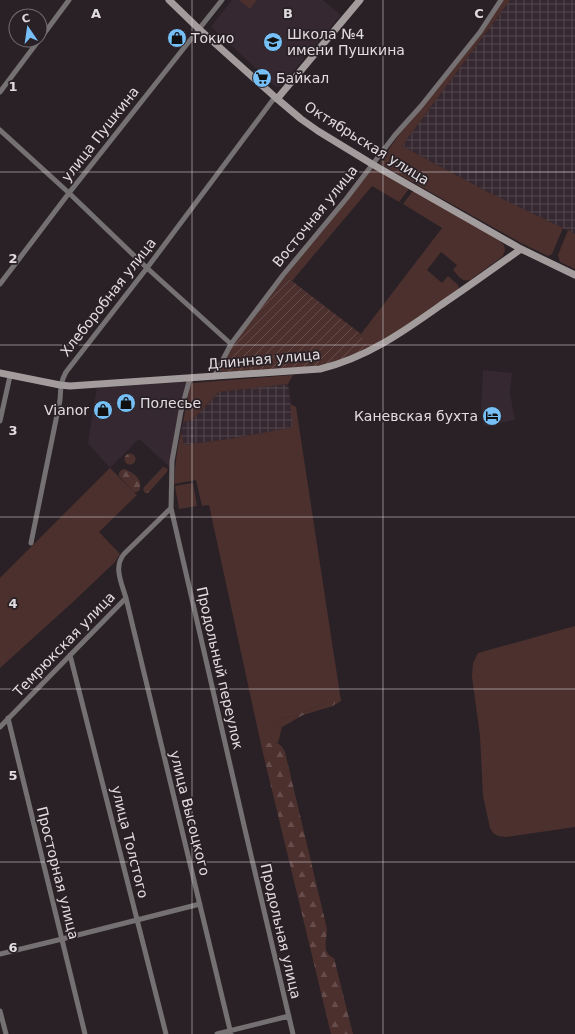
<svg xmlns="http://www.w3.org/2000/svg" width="575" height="1034" viewBox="0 0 575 1034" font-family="'DejaVu Sans',sans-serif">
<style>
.built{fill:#362830}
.industrial{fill:url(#industrial-grid)}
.grass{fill:#4c302e}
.forest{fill:url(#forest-firs)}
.garden{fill:url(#garden-furrows)}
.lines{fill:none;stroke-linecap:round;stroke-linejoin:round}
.street{stroke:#757071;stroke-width:5}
.secondary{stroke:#a39c9d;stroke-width:7}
.grid{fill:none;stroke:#e1dcdf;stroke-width:1;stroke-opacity:0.55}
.labels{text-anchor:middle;stroke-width:3.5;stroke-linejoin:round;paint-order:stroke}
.poi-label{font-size:14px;fill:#e1dcdf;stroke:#292126;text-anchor:start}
.street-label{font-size:14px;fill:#e1dcdf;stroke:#292126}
.grid-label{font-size:13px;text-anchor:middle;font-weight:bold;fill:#e1dcdf;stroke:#292126;stroke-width:3.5;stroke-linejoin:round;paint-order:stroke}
</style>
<defs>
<pattern id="industrial-grid" width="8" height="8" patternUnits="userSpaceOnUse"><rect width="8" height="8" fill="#362830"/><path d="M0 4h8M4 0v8" fill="none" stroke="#53474e"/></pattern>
<pattern id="forest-firs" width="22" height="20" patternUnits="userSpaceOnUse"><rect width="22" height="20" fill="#4c302e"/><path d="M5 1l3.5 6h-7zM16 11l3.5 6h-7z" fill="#664d4c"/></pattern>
<pattern id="garden-furrows" width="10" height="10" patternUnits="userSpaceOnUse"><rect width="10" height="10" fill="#4c302e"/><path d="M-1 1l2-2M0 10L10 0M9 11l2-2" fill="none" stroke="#664d4c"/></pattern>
</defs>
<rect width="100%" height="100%" fill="#292126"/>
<path class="built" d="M232,0H323L341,15L281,86L276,87L211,27Z
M483,370L512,373L510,393L515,420L484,426L481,411Z
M187,380L170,467L139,439L110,468L88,443L97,387Z"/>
<path class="industrial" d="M510,0H575V234L488,192L402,146Z
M288,384L294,427L235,438L184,445L181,432L183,422L192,420L219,392Z"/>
<path class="grass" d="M239,0H257L250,9Z
M503,0H510L402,146L488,192L563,228L552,254L548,256L521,243L382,165L380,163L381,160L398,136L428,100Z
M375,169L408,188V190L399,202L372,186L292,281L285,276L371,170Z
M415,191L496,238L504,245L505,251L502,257L470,280C461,282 459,276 453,270L457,265L441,252L427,270L442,283L448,276L458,285L459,288L458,290L387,338L369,348L361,334L442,228L403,204L412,192Z
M568,230L575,234V269L560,262L558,255Z
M293,375L288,384L219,392L192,420L183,422L190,385L193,383Z
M290,404L296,407L341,701L333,706L335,704L331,701L297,715L279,719L278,726L282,727L278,743C272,742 265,744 262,749L209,505L202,506L196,480L174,484C175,466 177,449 181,432L184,445L235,438L293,427Z
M110,468L137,495L99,532L120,554L115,562L74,601L0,668V578Z
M193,483L197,506L179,509L175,486Z
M575,626V827L506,837L498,836L493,833L490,828L483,796L480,736L472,677L473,663L478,653Z"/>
<path class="forest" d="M124.5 459a5.5 5.5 0 1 1 11 0a5.5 5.5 0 1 1-11 0Z
M163,467L166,468L168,470L166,473L148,493H145L143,489L145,486Z
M125,469C134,474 144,479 139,491L136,492H134L119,476C119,472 120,470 125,469Z
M331,701H335V704L333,706L303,715L282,727L278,726V723L279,719L297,715Z
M273,742C280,743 282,746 285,752L327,929C327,939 321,953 334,958L353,1034H331L262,749C265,744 268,743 273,742Z"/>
<path class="garden" d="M285,276L292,281L361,334L369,348L330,365L321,366L221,372L220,370L233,343Z"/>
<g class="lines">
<path class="street" d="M40,39L69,0
M0,92L39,40
M0,130L69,193L147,268L231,344
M0,284L69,193L222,0
M214,377L231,344L283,275L346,199L395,135L421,106L480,32L501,0
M0,421L10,376
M171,508L246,834L293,1034
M31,543L60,400C61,388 60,383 66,372L147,268L275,97
M126,598L231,1034
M70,655L166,1034
M8,718L85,1034
M0,727L126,598C122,584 113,567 124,554L171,508L172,461L181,411L190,378
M0,954L62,939L200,904
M0,1011L6,1034
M217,1034L289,1016"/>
<path class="secondary" d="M169,0L199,29L275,97L301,119L318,131L372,164L521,249L575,275
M277,99L360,0
M0,373L60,385L70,386L320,369C366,358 403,332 441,305C468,287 494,268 521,249"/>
</g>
<path class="grid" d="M192,0V1034M383,0V1034M0,172H575M0,345H575M0,517H575M0,689H575M0,862H575"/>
<defs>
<symbol id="shop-disc" viewBox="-11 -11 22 22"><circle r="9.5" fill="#76c0f7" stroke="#292126"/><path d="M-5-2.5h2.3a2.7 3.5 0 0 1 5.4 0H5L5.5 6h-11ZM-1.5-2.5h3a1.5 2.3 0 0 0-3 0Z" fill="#111"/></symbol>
<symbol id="school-disc" viewBox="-11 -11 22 22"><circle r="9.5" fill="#76c0f7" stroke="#292126"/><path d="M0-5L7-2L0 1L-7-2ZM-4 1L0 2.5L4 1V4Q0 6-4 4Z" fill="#111"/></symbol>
<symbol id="supermarket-disc" viewBox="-11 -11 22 22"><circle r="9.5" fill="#76c0f7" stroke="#292126"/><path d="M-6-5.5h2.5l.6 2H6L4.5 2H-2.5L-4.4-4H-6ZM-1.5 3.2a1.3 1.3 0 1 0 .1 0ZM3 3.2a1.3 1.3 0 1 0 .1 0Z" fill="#111"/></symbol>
<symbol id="hotel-disc" viewBox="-11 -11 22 22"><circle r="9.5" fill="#76c0f7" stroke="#292126"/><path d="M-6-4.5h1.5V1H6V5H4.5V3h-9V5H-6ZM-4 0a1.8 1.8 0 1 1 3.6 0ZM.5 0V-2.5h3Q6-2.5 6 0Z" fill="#111"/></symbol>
</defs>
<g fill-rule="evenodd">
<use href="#shop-disc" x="166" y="27" width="22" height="22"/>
<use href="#school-disc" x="262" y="31" width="22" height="22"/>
<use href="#supermarket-disc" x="251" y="67" width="22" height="22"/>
<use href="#shop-disc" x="115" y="392" width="22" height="22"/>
<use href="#shop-disc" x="92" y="399" width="22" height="22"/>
<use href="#hotel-disc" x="481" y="405" width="22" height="22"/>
</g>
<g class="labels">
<g class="poi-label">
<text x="287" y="39">Школа №4<tspan x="287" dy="16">имени Пушкина</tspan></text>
<text x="191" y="43">Токио</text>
<text x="276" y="83">Байкал</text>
<text x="140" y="408">Полесье</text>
<text x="89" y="415" text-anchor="end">Vianor</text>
<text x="478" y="421" text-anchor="end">Каневская бухта</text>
</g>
<g class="street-label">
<text transform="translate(100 134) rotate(-52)" y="5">улица Пушкина</text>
<text transform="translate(367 143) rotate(32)" y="5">Октябрьская улица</text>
<text transform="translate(315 216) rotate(-51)" y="5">Восточная улица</text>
<text transform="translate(108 297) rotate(-52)" y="5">Хлеборобная улица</text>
<text transform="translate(264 359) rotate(-5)" y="5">Длинная улица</text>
<text transform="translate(64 644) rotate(-46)" y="5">Темрюкская улица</text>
<text transform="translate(220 668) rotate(77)" y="5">Продольный переулок</text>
<text transform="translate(190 813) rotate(76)" y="5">улица Высоцкого</text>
<text transform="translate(130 842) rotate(76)" y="5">улица Толстого</text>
<text transform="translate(58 873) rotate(76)" y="5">Просторная улица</text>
<text transform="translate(281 931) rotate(77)" y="5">Продольная улица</text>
</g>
</g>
<g class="grid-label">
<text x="96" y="18">A</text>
<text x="288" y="18">B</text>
<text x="479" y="18">C</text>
<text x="13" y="91">1</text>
<text x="13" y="263">2</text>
<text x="13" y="435">3</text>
<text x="13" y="608">4</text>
<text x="13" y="780">5</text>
<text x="13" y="952">6</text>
</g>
<g transform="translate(28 28) rotate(347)"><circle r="19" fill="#292126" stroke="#736c70"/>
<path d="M0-3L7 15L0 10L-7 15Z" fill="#76c0f7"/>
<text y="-6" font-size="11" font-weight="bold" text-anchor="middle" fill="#e1dcdf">С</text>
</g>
</svg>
